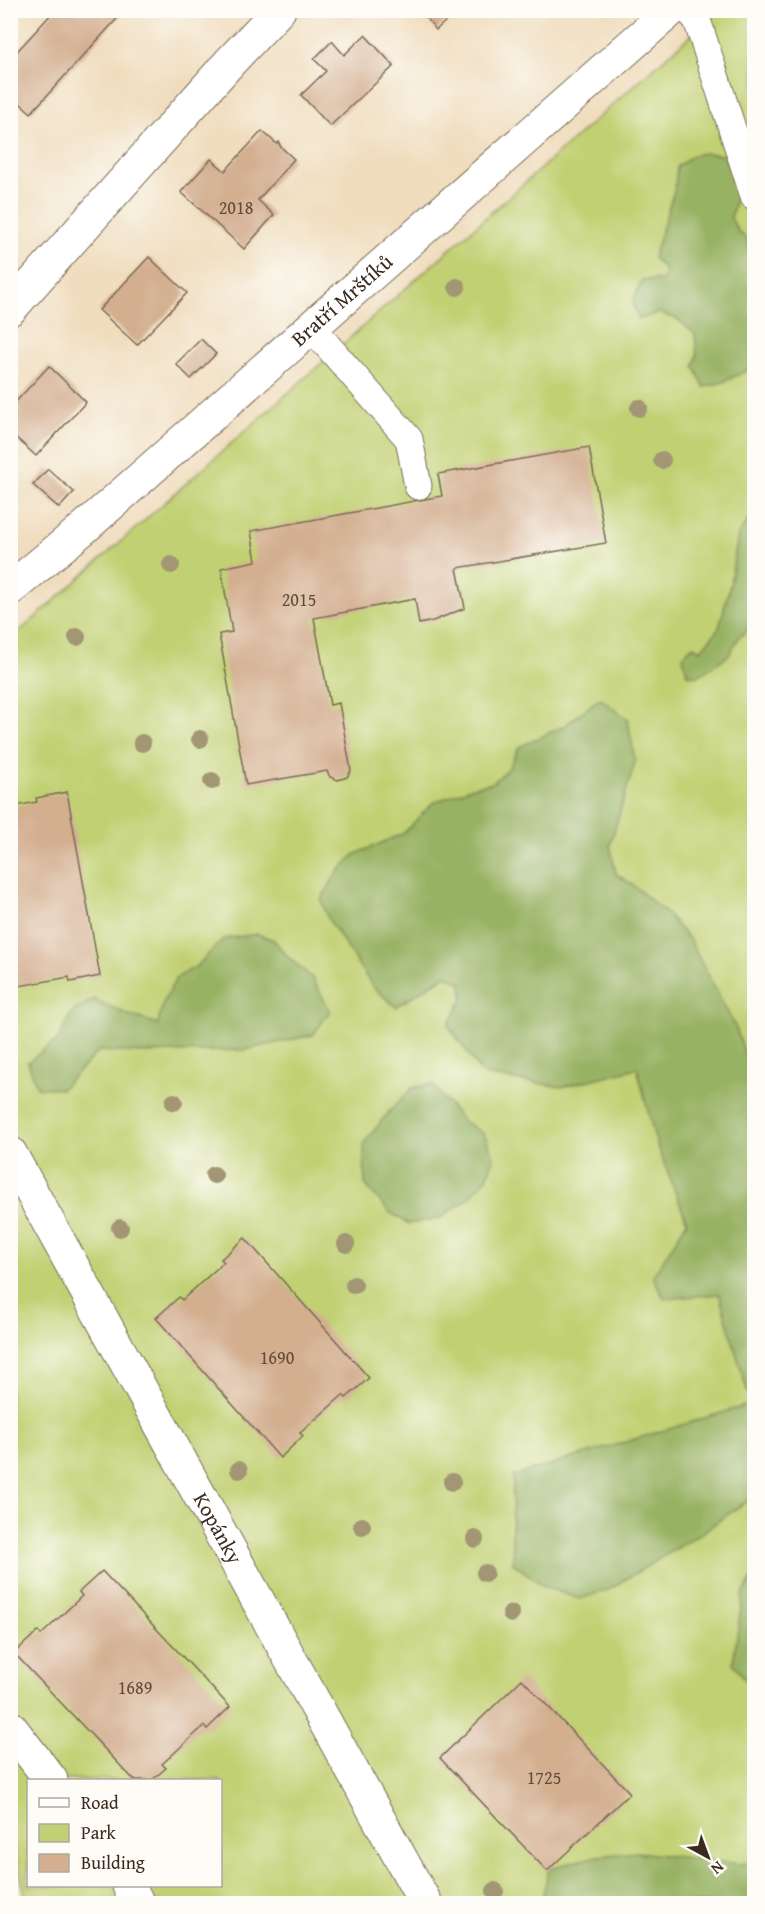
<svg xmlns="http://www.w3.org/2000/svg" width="765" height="1914" viewBox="0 0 765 1914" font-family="'Gentium Book Plus',serif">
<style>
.green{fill:#c1d072;stroke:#7e7d48;stroke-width:1.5;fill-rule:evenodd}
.forest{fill:#98b264;stroke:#6a6e41;stroke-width:1.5}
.building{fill:#d3ae8f}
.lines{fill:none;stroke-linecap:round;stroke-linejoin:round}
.lane-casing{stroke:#7a6956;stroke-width:29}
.street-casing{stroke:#7a6956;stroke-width:35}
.lane{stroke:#fff;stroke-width:27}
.street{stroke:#fff;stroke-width:33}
.tree{fill:#a29674}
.labels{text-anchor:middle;stroke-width:4.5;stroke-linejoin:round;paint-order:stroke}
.number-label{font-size:18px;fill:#614b3a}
.street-label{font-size:21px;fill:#3b2a1e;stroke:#fdfcf7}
</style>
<rect width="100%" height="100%" fill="#fdfcf7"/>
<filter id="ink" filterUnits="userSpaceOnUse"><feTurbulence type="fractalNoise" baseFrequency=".0167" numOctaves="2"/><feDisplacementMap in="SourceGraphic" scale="12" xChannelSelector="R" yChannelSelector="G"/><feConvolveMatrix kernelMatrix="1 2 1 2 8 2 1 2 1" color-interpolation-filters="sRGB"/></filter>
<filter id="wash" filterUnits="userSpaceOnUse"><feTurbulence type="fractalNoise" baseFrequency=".008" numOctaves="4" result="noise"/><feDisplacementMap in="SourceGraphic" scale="24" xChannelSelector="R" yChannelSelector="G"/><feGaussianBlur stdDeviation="1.35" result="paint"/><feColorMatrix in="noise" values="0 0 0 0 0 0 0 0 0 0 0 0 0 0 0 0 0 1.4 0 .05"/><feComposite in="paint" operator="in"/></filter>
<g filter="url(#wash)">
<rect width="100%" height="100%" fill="#f0ddbe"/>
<path class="green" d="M718,11H754V1059L752,1060L754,1068V1903H27L10,1828V640ZM28,1780H220V1886H28Z"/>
<path class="forest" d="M705,153L722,155L734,169L740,181L731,218L738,231L747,239L754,270V367L723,382L704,387L694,366L697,355L695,334L677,319L659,313L639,319L632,303L642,280H663L665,270L653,258L675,188L677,167L693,155Z
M754,512V626L739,637L729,655L698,676L687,674L683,656L693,646L701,650L719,628L730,585L738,535Z
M600,698L628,720L635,762L610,845L616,874L632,884L668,915L689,939L736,1028L754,1081V1496L697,1536L608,1590L579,1599L545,1587L513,1563L512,1528L513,1476L751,1404L719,1294L664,1299L653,1276L687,1222L656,1142L637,1068L562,1087L483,1075L448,1025L463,999L462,983L446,975L396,1007L373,987L329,920L321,900L336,874L354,855L404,833L433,803L473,787L492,783L508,769L519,747L564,726Z
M257,934L274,940L287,956L312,978L330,1011L313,1035L244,1050L144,1053L99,1051L61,1089L37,1087L28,1062L59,1038L72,1012L94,999L129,1015L158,1024L163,1003L176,978L197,966L223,939Z
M432,1084L462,1120L484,1134L494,1157L487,1178L468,1199L440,1218L409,1224L389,1212L365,1184L364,1143L388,1113L412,1088Z
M754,1575V1691L733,1663L743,1594Z
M637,1852L741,1864L754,1861V1903L541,1904L549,1868L597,1856Z"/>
<g id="blocks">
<path class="building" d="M55,10H125L31,113L10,94V59Z
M420,10H458L436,30Z
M365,35L394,66L330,126L301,95L326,71L314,59L332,41L344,55Z
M262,131L277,144L279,142L280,146L294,159L258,200L274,215L244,249L181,192L211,159L225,171Z
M149,257L187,293L137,345L99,310Z
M201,339L216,354L191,379L176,364Z
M49,366L86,402L36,456L10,432V408Z
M589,447L606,543L457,568L465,608L433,621L419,624L415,599L314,618L330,705L339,703L351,771L347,777L338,780L330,777L327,771L246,785L219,634L232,632L221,568L256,561L251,531L442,496L438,474Z
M48,469L74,492L59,508L33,485Z
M67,792L100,976L70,982L69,977L13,987L14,992H10V807L37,802L36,798Z
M245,1238L369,1378L346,1398L343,1395L300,1433L303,1436L280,1458L156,1318L179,1297L182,1300L224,1262L221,1259Z
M102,1571L230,1707L207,1729L204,1726L162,1764L166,1768L152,1780H134L14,1653L38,1631L41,1635L82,1596L79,1592Z
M522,1679L630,1793L547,1871L440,1758Z"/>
</g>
</g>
<g filter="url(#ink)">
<use href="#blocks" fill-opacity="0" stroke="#7a6956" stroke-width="1.5"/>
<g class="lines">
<defs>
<path id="lane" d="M688,10L697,20L754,196
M312,328L409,439L418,486"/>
<g id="street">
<path d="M10,309L230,62L279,10"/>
<path id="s1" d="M10,589L84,528L671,10"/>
<path id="s2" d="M10,1153L426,1904"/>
<path d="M10,1727L51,1780"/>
<path d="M129,1886L138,1904"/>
</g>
</defs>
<use href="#lane" class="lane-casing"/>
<use href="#street" class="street-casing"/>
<use href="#lane" class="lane"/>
<use href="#street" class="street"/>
</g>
<g class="tree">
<circle cx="457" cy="287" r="9"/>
<circle cx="639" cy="408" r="9"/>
<circle cx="662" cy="460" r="9"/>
<circle cx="171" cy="565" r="9"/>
<circle cx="77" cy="637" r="9"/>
<circle cx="200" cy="739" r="9"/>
<circle cx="142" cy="743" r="9"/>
<circle cx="212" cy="781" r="9"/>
<circle cx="174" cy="1102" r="9"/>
<circle cx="214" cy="1175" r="9"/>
<circle cx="120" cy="1228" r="9"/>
<circle cx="346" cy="1244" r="9"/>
<circle cx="354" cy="1285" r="9"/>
<circle cx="239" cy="1470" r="9"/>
<circle cx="452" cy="1482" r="9"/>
<circle cx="362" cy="1526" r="9"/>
<circle cx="475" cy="1539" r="9"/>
<circle cx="485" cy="1573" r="9"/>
<circle cx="511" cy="1614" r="9"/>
<circle cx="495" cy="1891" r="9"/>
</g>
</g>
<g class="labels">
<g class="number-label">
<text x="236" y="214">2018</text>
<text x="299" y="606">2015</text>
<text x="277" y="1364">1690</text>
<text x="135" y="1694">1689</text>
<text x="544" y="1784">1725</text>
</g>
<g class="street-label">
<text dy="7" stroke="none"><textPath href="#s1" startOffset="440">Bratří Mrštíků</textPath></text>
<text dy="7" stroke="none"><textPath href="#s2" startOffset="429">Kopánky</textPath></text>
</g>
</g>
<rect width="765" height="1914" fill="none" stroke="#fdfcf7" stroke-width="36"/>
<rect x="27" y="1779" width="195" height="108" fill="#fdfcf7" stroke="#afa8a0" stroke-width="1.5"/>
<rect x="39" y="1798" width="30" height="9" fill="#ffffff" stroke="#afa8a0" stroke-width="1.5"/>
<text x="81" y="1809" font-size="18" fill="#3b2a1e">Road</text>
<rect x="39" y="1824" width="30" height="18" fill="#c1d072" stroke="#afa8a0" stroke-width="1.5"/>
<text x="81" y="1839" font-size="18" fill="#3b2a1e">Park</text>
<rect x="39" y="1854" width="30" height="18" fill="#d3ae8f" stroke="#afa8a0" stroke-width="1.5"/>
<text x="81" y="1869" font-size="18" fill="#3b2a1e">Building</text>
<g transform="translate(708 1857) rotate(139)" stroke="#fdfcf7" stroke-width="4.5" paint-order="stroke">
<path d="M0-4.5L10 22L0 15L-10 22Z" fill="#3b2a1e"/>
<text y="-9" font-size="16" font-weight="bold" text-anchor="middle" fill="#3b2a1e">N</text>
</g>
</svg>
